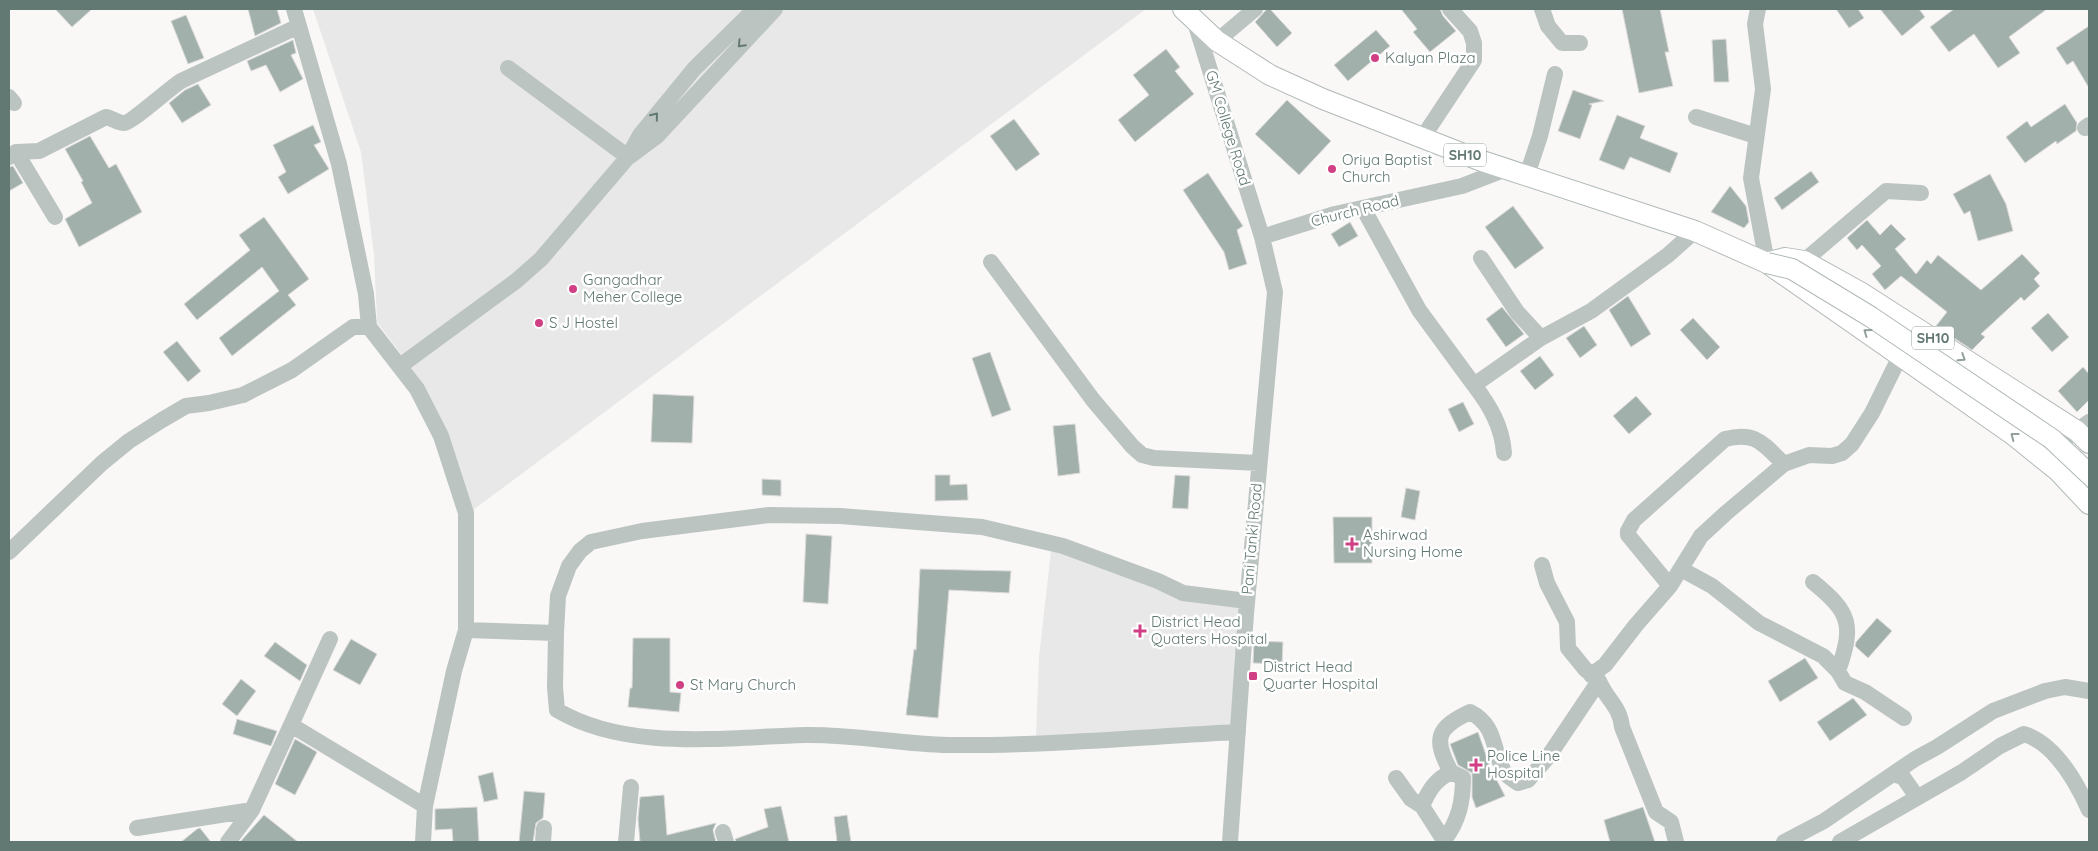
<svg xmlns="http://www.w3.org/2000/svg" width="2098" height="851" viewBox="0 0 2098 851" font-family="Quicksand,sans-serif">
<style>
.built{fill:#e7e8e7}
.building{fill:#a2b0ac;stroke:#dbdad9}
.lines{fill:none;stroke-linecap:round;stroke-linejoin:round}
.major-casing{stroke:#b0b9b7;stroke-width:22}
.minor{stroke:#bcc4c2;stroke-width:16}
.major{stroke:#fff;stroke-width:20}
.major-bridge-casing{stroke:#b0b9b7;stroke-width:22;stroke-linecap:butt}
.major-bridge{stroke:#fff;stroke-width:20}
.oneway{stroke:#627873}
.oneway2{stroke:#91a09d}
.poi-dot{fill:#d13f85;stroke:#fff;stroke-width:2}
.labels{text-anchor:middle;stroke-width:5;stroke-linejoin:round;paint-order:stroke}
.shield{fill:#fff;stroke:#91a09d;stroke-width:1}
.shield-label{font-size:14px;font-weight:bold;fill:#627873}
.poi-label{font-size:15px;fill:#627873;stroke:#fff;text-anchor:start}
.street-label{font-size:15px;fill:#627873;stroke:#fff}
</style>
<rect width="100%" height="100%" fill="#f9f8f7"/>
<path class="built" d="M313,9H1146L473,510L446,433L417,376L377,322L374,255L361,152Z
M1051,551L1241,605L1233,727L1036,736L1039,657Z"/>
<path class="building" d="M55,9H92L72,27Z
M248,9H277L281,23L255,36Z
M1267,9H1270L1292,33L1277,47L1255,22Z
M1401,9H1440L1443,16L1456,31L1430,52L1413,32L1417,29Z
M1622,9H1660L1669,52H1665L1673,86L1639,93Z
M1836,9H1858L1864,18L1849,28Z
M1880,9H1919L1925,17L1902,36Z
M1954,9H2047L2009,37L2020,53L1998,68L1974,34L1949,52L1930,27Z
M186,15L204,58L188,64L171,21Z
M2089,26V88L2073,61L2067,65L2056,48Z
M1376,30L1390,46L1348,81L1334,65Z
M1726,39L1729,82H1714L1712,40Z
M293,40L296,53L291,55L303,79L280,92L266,65L251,71L247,61Z
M1166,49L1180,67L1175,71L1194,94L1135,142L1118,120L1149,95L1133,75Z
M198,84L211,105L182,123L169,103L185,90Z
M1573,90L1604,101L1589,104L1592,105L1580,139L1558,131Z
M1287,100L1331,141L1299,175L1255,134Z
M2065,104L2077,123L2076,131L2057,144L2056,141L2025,163L2006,137L2027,121L2031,127Z
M1617,115L1645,126L1640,138L1678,153L1670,173L1630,157L1624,170L1599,160Z
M1014,119L1040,154L1016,171L990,136Z
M313,125L321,142L314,145L329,169L288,194L278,177L286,172L273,145Z
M90,136L109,168L116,164L142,212L79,247L65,219L92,203L81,182L83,181L65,149Z
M13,166L23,183L9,191V167Z
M1811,171L1819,182L1782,210L1774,198Z
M1208,173L1243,226L1237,230L1247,264L1229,270L1224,252L1183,190Z
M1990,174L2006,204L2013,231L1978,241L1970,211L1964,214L1953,194Z
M1730,186L1746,206L1749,222L1744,228L1711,212Z
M1513,206L1544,248L1515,269L1485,227Z
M264,217L309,279L288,295L296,305L232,356L219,338L279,291L262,267L197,320L184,304L250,250L239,235Z
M1867,220L1880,235L1891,224L1906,239L1895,249L1916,274L1927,260L1931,264L1938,255L1981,290L2022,254L2040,273L2034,279L2040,286L2024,301L2021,297L1981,334L1985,337L1972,350L1936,326L1947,312L1901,276L1885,290L1872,274L1881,266L1862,245L1857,250L1847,238Z
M1350,222L1358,236L1339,247L1331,234Z
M1628,296L1651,334L1631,347L1609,310Z
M1502,307L1524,334L1506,347L1486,319Z
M2048,313L2069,337L2052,352L2031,328Z
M1693,318L1720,347L1707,360L1680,330Z
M1584,326L1597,345L1580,358L1566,338Z
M177,341L201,371L188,382L163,352Z
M990,352L1011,410L992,417L972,358Z
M1540,356L1554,375L1535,390L1520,371Z
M2083,367L2089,374V400L2077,412L2058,391Z
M653,394L694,396L692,443L651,442Z
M1636,396L1652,414L1629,434L1613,416Z
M1463,402L1474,424L1459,432L1448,409Z
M1075,424L1080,473L1058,476L1053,426Z
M935,475H950V485L967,484L968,500L935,501Z
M1175,475L1190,476L1188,509L1172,508Z
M762,479L781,480V496L762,495Z
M1406,488L1420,491L1415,520L1401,517Z
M1333,517H1372V563H1334Z
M806,534L832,536L828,604L803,602Z
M920,569L1011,571L1009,593L949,590L938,718L906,715L914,649L916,650Z
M1877,618L1892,631L1868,658L1855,646L1856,642Z
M633,638H670V692L681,693L679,712L628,707L630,688H632Z
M351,639L377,654L360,685L333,670Z
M1254,641L1283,642L1282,664L1253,663Z
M275,642L307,665L300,681L264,656Z
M1805,658L1818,678L1780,702L1768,681Z
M241,679L256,691L237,716L222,704Z
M1853,698L1867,715L1830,741L1817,722Z
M237,719L277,731L271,746L233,734Z
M1478,732L1491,769L1505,796L1476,808L1472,797V773L1458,765L1450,744Z
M295,739L317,752L295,795L275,784Z
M493,772L498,799L484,802L478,776Z
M524,791L545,793L543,818L536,823L533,842H519Z
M664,795L667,835L716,823L713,830L716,842H640L638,819L640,797Z
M781,806L789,842H736L735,839L768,827L764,809Z
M477,807L479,842H453L452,829L435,830V809Z
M1643,807L1655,842H1610L1604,820Z
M264,815L298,842H240Z
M847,815L851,842H837L834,817Z
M200,828L211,842H181L197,829Z"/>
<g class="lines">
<defs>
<path id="major" d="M1183,9L1217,41L1270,75L1323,99L1479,160L1695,231L1767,263L2012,434L2058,471L2089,504
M1769,262L1785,258L1804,261L1860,292L2077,431L2089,443"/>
</defs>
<use href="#major" class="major-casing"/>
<path class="minor" d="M294,9L339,164L366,294L369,327L417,389L441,436L466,513V630L454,671L425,806L423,842
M1542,9L1548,26L1562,43H1580
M1758,9L1755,24L1763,89L1751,178L1767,263
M1194,19L1262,237L1275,292L1246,614L1230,842
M1217,41L1255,9
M508,68L628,157
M9,97L14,103
M1696,117L1756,136
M2085,128L2089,125
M1423,137L1474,60V43L1470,31L1450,9
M16,152L55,217
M630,156L657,136L775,9
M9,157L16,152L39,151L106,117C112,118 118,123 124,123C131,123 170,88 181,81L299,26
M1527,175L1540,136L1555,74
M1363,208L1419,310L1474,385L1541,338L1591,311L1668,255L1695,231
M1262,237L1335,214L1462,186L1506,169
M1481,258L1517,312L1541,338
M1804,261L1886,191L1921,193
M991,262L1093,400L1132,446L1142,455L1154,458L1259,463
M400,366L516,281L541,259L628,157L640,135L694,69L755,9
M1474,385C1490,406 1502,426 1504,453
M2048,451L2089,422
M9,552L102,463L129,441L162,420L186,406L209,403L243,395L292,370L353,327H369
M1681,569L1712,586L1759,623L1823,656L1838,671L1845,683L1865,692L1904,718
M1813,582C1851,613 1854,625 1838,671
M1670,586L1628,535V531L1634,520L1725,439C1756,431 1763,444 1784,464
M466,630L556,633L558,596L569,566L580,551L591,542L642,531L769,515L840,516L982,527L1063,546L1158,581L1183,593L1247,601
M556,633L555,687L557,710C627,752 726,737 805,735C852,734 900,744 948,745C1044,746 1141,737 1238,732
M1591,675L1605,665L1636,625L1670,586L1701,536L1726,513L1784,464L1809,455L1832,456L1842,453L1852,444L1872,413L1905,346
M1599,681C1606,699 1620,706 1622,727L1656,812L1671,822L1676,842
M291,725L330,639
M1451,772C1433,739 1436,728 1470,712C1498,726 1492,753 1505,773C1508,777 1514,780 1518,783L1528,780L1548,757L1599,681L1585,669L1568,648L1567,622L1547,583L1542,565
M1893,774L1903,777L1917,797
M1396,778L1411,799L1422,806
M137,828L252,810
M723,832L726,842
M1444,840C1459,821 1463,801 1463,778L1451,772C1435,780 1429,790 1422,806L1445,842
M228,842L252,810L291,725L425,806
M543,842L544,828
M626,842L631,787
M1784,842L1824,821L1915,759L1937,747L1993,711L2045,691L2065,687L2089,691
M1840,842L1962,772L2000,746L2024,734C2055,744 2076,781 2089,810"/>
<use href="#major" class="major"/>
<defs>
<path id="major-bridge" d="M1767,263L1792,269L1871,317L2052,439L2089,474"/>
</defs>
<use href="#major-bridge" class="major-bridge-casing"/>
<use href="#major-bridge" class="major-bridge"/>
</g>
<defs><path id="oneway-chevron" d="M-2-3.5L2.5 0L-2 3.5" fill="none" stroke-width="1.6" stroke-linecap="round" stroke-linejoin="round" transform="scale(1.25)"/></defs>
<g class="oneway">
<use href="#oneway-chevron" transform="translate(741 44) rotate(134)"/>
<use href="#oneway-chevron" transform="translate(655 116) rotate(-51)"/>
</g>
<g class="oneway2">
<use href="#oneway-chevron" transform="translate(1867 332) rotate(-144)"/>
<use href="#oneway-chevron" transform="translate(1962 358) rotate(33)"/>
<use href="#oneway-chevron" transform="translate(2014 436) rotate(-143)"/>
</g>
<g class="poi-dot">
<circle cx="1375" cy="58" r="5"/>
<circle cx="1332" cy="169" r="5"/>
<circle cx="573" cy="289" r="5"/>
<circle cx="539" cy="323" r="5"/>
<path d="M1349.5 536.5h5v5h5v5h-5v5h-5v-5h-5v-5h5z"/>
<path d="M1137.5 623.5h5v5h5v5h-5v5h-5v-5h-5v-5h5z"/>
<rect x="1248" y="671" width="10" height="10" rx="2.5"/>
<circle cx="680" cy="685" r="5"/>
<path d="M1473.5 757.5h5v5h5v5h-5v5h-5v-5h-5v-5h5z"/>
</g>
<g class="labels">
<g class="shield">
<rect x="1444" y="143.5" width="42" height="23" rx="4"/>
<rect x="1912" y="326.5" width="42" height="23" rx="4"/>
</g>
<g class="shield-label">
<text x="1465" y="160">SH10</text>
<text x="1933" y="343">SH10</text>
</g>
<g class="poi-label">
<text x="1385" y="63">Kalyan Plaza</text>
<text x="1342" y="165">Oriya Baptist<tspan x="1342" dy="17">Church</tspan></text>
<text x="583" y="285">Gangadhar<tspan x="583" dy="17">Meher College</tspan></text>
<text x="549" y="328">S J Hostel</text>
<text x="1363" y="540">Ashirwad<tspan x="1363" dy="17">Nursing Home</tspan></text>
<text x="1151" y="627">District Head<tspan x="1151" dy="17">Quaters Hospital</tspan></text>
<text x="1263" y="672">District Head<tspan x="1263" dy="17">Quarter Hospital</tspan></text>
<text x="690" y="690">St Mary Church</text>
<text x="1487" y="761">Police Line<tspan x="1487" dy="17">Hospital</tspan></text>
</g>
<g class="street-label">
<text transform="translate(1228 128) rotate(73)" y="5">GM College Road</text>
<text transform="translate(1355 211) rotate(-14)" y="5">Church Road</text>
<text transform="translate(1252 539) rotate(-85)" y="5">Pani Tanki Road</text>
</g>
</g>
<rect width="2098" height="851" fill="none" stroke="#627873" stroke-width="20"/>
</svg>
